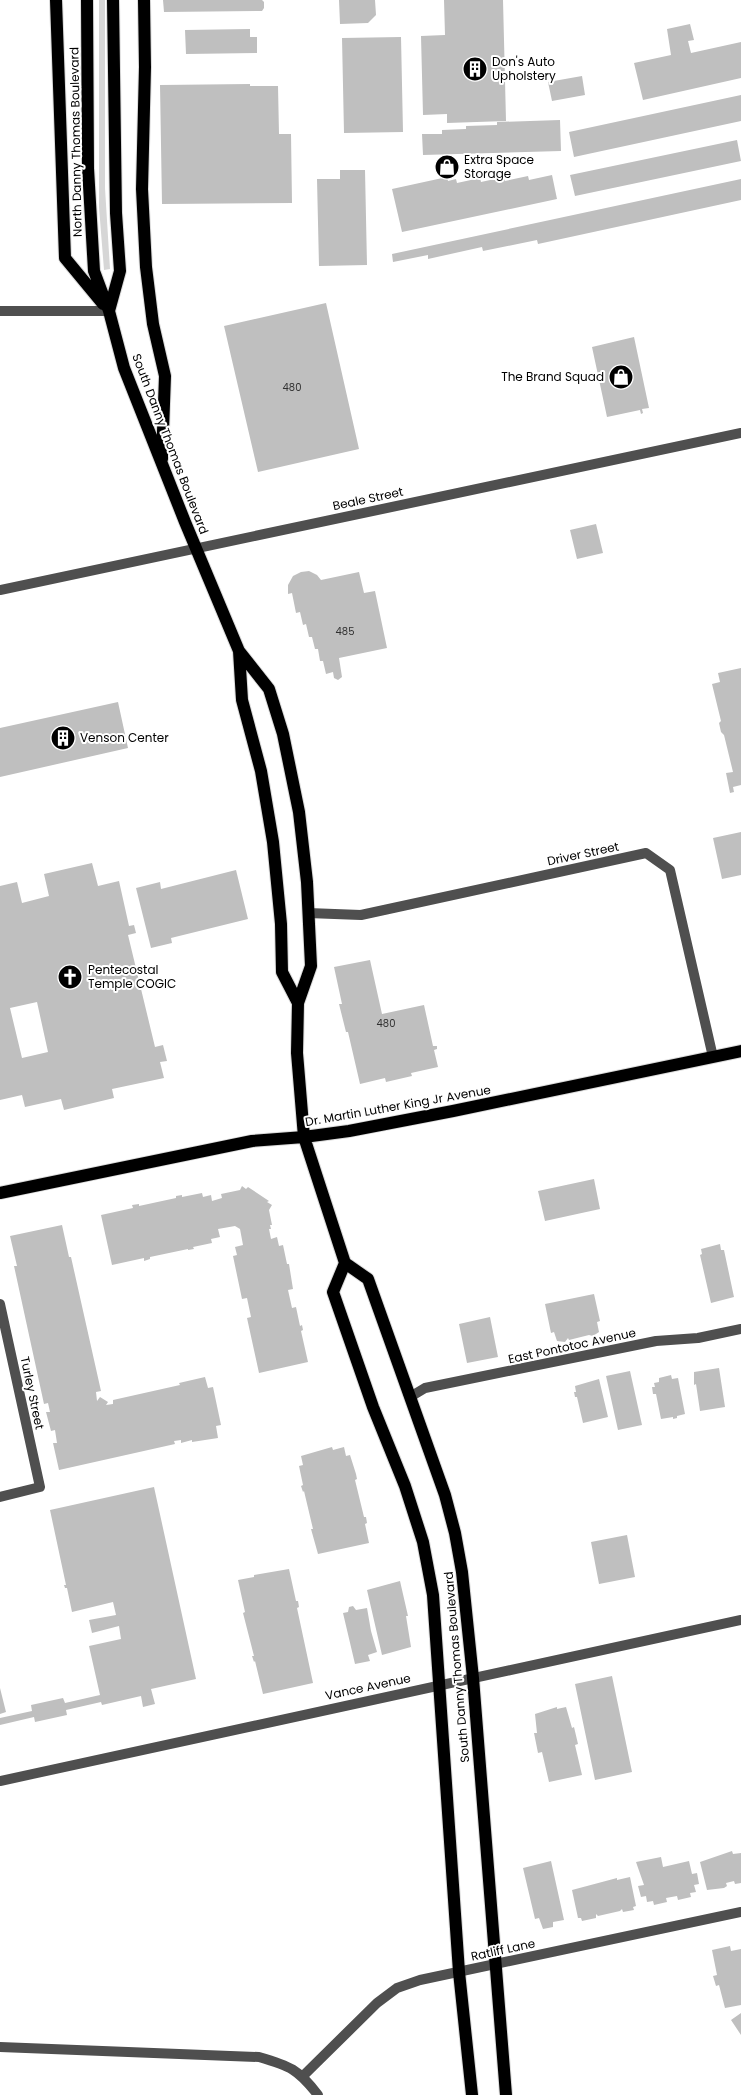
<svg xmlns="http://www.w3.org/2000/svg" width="741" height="2095" viewBox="0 0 741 2095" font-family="Poppins,sans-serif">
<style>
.green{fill:#d6d6d6}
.building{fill:#bfbfbf;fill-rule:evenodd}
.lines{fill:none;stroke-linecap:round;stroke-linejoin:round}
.primary-casing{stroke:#dbdbdb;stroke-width:14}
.minor{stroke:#4f4f4f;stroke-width:10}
.tertiary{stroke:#4f4f4f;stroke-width:10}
.primary{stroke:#000;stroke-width:12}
.labels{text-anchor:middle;stroke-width:4;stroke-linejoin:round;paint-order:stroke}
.number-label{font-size:10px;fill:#303030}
.poi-label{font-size:12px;fill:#000;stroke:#fff;text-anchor:start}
.street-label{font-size:12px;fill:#000;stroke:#fff}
</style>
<rect width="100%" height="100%" fill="#fff"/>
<path class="green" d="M99,0H105V188L110,269L104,270L99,207Z"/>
<path class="building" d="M163,0H262L264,2V8L262,11L164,12Z
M339,0H375L376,15L368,23L340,24Z
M444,0H503L506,121L447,123V114L423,115L421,36L445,35Z
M690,24L694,40L688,41L691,53L741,42V78L643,100L634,63L671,55L667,29Z
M250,29V37H257V53L186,54L185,30Z
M401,37L403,132L344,133L342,38Z
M582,76L585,95L552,101L548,82Z
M250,84V86H278L279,134H291L292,203L162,204L160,85Z
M741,95V121L574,157L569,132Z
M560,120L561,151L423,155L422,134H442V130L466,129V126L497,125V122Z
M737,140L741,161L575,196L570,175Z
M340,170H365L367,265L319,266L317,179H340Z
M552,175L557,199L402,232L392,189L447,177L448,181L456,179L457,183L480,178L481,182L504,177L505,181L528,176L529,180Z
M741,179V200L538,244L537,240L483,251L482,247L428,259V255L393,262L392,254Z
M326,303L359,449L258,472L224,326Z
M634,337L649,408L642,409L643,413L641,414L640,410L607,417L592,347Z
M596,524L603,553L577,559L570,530Z
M309,571L317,575L321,580L359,572L364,593L375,591L387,648L339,658L342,677L338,680L334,678L333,672L326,674L323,661H320L318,649H315L312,637H309L306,624L303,625L300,612L296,613L292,593L288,594V585L293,576L301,572Z
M741,668V785L733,787L734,792L730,793L726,773L733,772L724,735L721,732L719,723L721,721L712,684L720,682L718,673Z
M118,702L128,748L0,777V728Z
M741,832V875L722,879L713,838Z
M92,863L98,886L119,881L129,926L134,925L136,933L128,935L155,1047L163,1045L167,1061L160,1062L164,1078L112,1089L114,1098L64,1110L61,1099L25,1107L22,1095L0,1100V886L17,882L22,903L49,896L44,874ZM37,1002L48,1052L22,1058L10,1008Z
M236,870L248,919L171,938L172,943L151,948L136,888L160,882L161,889Z
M370,960L382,1014L424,1005L433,1046H437V1049L434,1050L438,1067L411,1073L412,1076L386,1082L385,1078L360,1084L348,1032H346L339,1004H342L334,967Z
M594,1179L600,1209L545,1221L538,1191Z
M242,1186L246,1189L248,1187L269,1201L267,1202L272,1205L269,1210L272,1225H270L271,1229H269L271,1239L277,1237L279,1246L283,1245L287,1264H289L293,1289L288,1290L292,1308L296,1307L300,1326L302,1325L303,1330L301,1331L308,1362L259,1373L247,1318L251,1317L247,1298L242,1299L233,1256L237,1255L235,1247L243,1245L240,1229L235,1226L218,1229L220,1237L211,1239L212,1243L193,1247L194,1249L188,1250V1249L150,1257V1259L144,1261V1258L112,1265L101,1215L133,1208L132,1205L139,1204V1206L176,1198V1196L182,1195V1197L202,1193L203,1197L211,1195L212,1201L222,1198L221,1194L240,1190Z
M62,1225L69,1257H71L101,1391L96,1392L97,1401L100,1397L108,1402L106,1405L113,1404V1400L180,1385L179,1383L205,1377L208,1388L213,1387L221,1425L216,1426L218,1438L192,1442V1440L181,1443V1440L174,1441L175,1444L59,1470L53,1443H57L55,1430L51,1431L46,1412H50L48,1403L44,1404L14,1266H17L10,1236Z
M720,1244L721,1250H724L734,1297L711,1303L700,1255L702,1254L701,1249Z
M594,1294L600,1321L597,1322L599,1332L593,1336L589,1335L569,1340L568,1338L565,1342L557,1341L554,1332L551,1333L545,1304Z
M490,1317L498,1357L467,1363L459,1324Z
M719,1368L725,1407L700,1411L696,1384L694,1385V1372Z
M630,1371L642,1425L618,1430L606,1376Z
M671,1375L672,1379L678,1378L685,1414L677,1416V1418L673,1419V1417L661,1419L656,1394H653L652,1387H655L654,1383L659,1382V1378Z
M599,1379L608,1417L583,1423L577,1397H575L574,1392H576L575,1386Z
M332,1447L333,1450L344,1447L346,1456L350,1455L356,1474L357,1479L355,1480L364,1517H366L367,1523L365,1524L369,1543L318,1554L311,1529H313L304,1491L303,1492L301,1486L303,1485L299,1466L303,1465L301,1456Z
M154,1487L196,1679L151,1689L155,1704L143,1707L141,1696L102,1705L101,1702L66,1710L67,1715L35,1722L34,1717L0,1725V1718L32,1711L31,1705L63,1698L65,1703L100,1695L89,1646L121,1639L119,1626L92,1633L89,1620L116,1615L113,1602L72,1612L67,1588H65L64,1585H66L50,1510Z
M627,1535L635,1577L599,1584L591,1542Z
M289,1569L296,1601H298L299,1607L297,1608L313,1683L263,1694L255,1661L254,1662L252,1656H254L243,1613L245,1612L238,1580L254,1577V1575Z
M400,1581L408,1616H406L411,1647L382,1655L367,1590Z
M353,1606L356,1610L367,1608L371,1631L377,1652L368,1655L370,1661L355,1664L343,1613L348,1612L349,1607Z
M612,1676L632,1772L595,1780L575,1684Z
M0,1688L6,1712L0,1714Z
M557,1707V1709L566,1707L572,1728L574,1727L578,1744L575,1745L582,1775L549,1782L542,1752L538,1753L534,1733H537L535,1714Z
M732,1851L733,1854L741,1853V1883L735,1884L734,1881L726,1883L727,1886L724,1888L707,1890L700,1862Z
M661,1857L663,1867L689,1861L692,1874L697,1873L699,1884L694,1885L696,1892L690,1893L691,1897L678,1900L677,1896L666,1898L667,1902L654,1905L653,1901L647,1902L646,1896L641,1897L638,1886L644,1885L636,1862Z
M551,1861L564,1920L553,1922V1927L543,1929L539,1918L535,1919L523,1868Z
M630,1877L636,1906L633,1907L634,1910L623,1912L622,1909L620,1911L598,1916L596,1914V1918L582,1921L581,1918H578L572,1890L617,1878V1880Z
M730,1946L731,1951L741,1949V2005L725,2008L719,1985L716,1986L713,1976L717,1975L712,1950Z
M741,2013V2035L731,2020Z"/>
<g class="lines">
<defs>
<path id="primary" d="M56,0L65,258L103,304
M87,0L88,168L94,271L109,311L124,368L185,522L239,651L269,689L283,734L299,812L307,882L311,966L298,1003L297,1053L304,1137L345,1263L368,1279L445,1495L455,1533L462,1572L473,1678L506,2095
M144,0L145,67L142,189L146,267L153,324L165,376L162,459
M109,311L120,271L116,213L113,0
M239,651L242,700L261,771L273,842L281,924L282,972L298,1003
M0,1193L252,1141L304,1137L349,1131L453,1111L741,1051
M345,1263L333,1292L373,1407L405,1486L423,1542L433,1595L459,1972L472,2095"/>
</defs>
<use href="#primary" class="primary-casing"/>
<path class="minor" d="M0,311H109
M308,913L361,915L646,853L670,870L713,1057
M0,1304L40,1487L0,1497
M410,1397L425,1388L656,1341L698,1338L741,1329
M0,2047L259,2057C290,2066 298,2069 318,2095
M303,2076L377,2003L397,1988L420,1980L741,1912"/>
<path class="tertiary" d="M0,590L741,433
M0,1781L741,1620"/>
<use href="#primary" class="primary"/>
</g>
<defs>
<symbol id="building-disc" viewBox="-11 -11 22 22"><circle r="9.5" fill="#000" stroke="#fff"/><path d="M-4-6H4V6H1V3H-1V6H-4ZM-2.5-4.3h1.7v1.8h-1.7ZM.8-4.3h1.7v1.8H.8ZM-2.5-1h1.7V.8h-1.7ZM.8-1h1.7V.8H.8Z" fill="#fff"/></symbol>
<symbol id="shop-disc" viewBox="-11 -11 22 22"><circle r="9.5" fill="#000" stroke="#fff"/><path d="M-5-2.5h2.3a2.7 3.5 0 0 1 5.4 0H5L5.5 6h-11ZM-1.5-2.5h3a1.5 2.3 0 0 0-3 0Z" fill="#fff"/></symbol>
<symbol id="church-disc" viewBox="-11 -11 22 22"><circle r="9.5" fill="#000" stroke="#fff"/><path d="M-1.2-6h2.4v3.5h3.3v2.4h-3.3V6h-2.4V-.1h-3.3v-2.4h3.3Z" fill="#fff"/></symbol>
</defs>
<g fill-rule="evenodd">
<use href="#building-disc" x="461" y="55" width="28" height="28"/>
<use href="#shop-disc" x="433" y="153" width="28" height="28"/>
<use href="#shop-disc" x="607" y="363" width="28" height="28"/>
<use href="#building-disc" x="49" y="724" width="28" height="28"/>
<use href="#church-disc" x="56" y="963" width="28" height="28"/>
</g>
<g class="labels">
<g class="number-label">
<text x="292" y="391">480</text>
<text x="345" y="635">485</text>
<text x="386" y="1027">480</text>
</g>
<g class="poi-label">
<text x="492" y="66">Don's Auto<tspan x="492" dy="14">Upholstery</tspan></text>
<text x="464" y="164">Extra Space<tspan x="464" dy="14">Storage</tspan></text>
<text x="604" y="381" text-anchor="end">The Brand Squad</text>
<text x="80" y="742">Venson Center</text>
<text x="88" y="974">Pentecostal<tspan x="88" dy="14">Temple COGIC</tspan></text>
</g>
<g class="street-label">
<text transform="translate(76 142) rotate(-91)" y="4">North Danny Thomas Boulevard</text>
<text transform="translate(170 444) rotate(69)" y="4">South Danny Thomas Boulevard</text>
<text transform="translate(368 499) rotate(-12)" y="4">Beale Street</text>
<text transform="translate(583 854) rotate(-12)" y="4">Driver Street</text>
<text transform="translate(398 1106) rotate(-10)" y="4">Dr. Martin Luther King Jr Avenue</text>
<text transform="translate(572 1346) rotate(-12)" y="4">East Pontotoc Avenue</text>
<text transform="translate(32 1393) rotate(78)" y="4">Turley Street</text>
<text transform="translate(457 1667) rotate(-95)" y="4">South Danny Thomas Boulevard</text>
<text transform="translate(368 1687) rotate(-12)" y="4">Vance Avenue</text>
<text transform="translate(503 1950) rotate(-12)" y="4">Ratliff Lane</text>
</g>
</g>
</svg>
